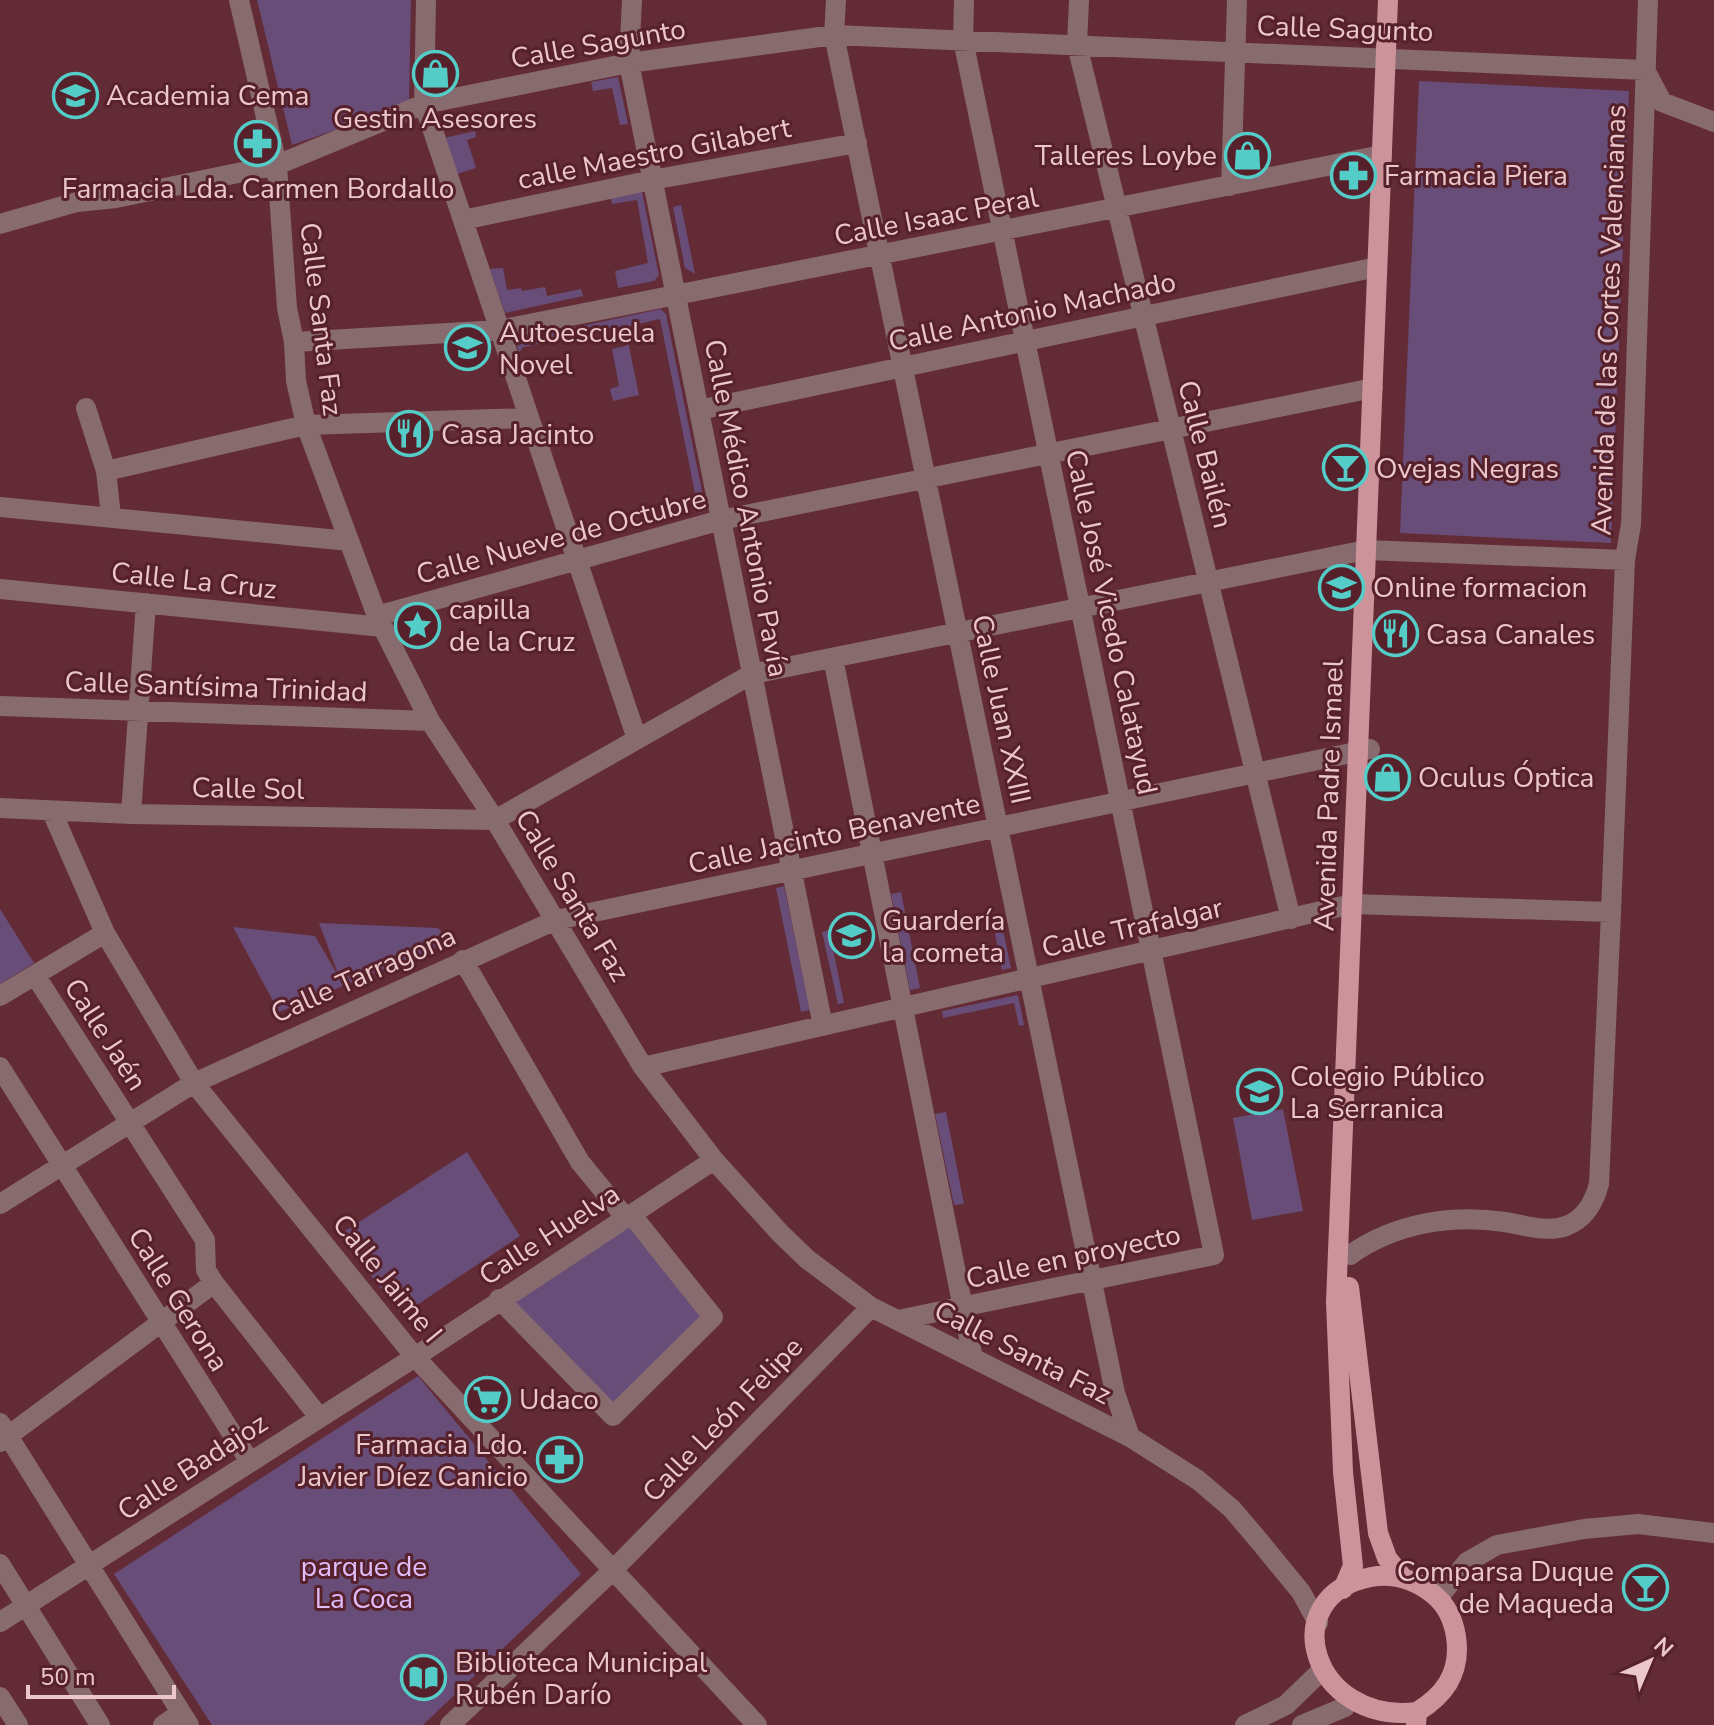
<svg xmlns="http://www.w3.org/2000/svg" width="1714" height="1725" viewBox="0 0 1714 1725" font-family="'Nunito Sans',sans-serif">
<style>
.green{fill:#674d78}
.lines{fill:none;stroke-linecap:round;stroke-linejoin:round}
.minor{stroke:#876b6e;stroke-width:20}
.major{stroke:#cc939a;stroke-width:20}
.labels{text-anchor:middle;stroke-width:6;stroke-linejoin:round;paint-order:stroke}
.street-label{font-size:28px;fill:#ebc7cb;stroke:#57212b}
.poi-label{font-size:28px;fill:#ebc7cb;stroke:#57212b;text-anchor:start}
.park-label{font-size:28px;fill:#e0bbfa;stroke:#57212b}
</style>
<rect width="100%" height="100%" fill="#632b35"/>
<path class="green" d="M257,0H411L409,104L292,145Z
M618,77L628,124L620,125L612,88L593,91L591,82Z
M1419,81L1629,91L1611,543L1400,533Z
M475,131L476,137L467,140L476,168L457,174L444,138Z
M642,192L659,275L654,281L618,288L615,271L648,263L637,200L612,204L611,198Z
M681,205L695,274L685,268L673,207Z
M503,268L507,290L521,288L522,291L545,287L547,296L581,289L583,296L505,313L490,269Z
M661,309L666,314L706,511L699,513L660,319L625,327L639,395L613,401L610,389L619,386L612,349L626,346L622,327L569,335L568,338L523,347L519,353L516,340Z
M784,886L810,1010L801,1012L776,888Z
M901,892L920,988L910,990L891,894Z
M0,909L34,963L0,984Z
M1001,921L1011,968L1002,970L993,923Z
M319,923L438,928L451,942L279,1012L233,927L315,936L340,979Z
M829,930L844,1003L838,1004L822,932Z
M1018,995L1024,1025L1019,1026L1014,1003L943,1018L942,1011Z
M1283,1109L1303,1211L1252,1220L1233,1118Z
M946,1112L964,1204L954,1205L935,1114Z
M467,1152L520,1236L402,1315L339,1235Z
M631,1220L709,1321L613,1408L508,1300Z
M418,1376L581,1574L423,1725H212L114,1574Z"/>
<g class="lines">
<path class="minor" d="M239,0L277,165L424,104L426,0
M632,0L629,63L823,1026
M836,0L834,35L1115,1393L1130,1437
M1079,0L1077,45L1291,919
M1231,186L1237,0
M463,220L652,180L857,143
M0,224L77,202L116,198L277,165L287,308L294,342L296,381L306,425L377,616L430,721L495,820L643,1067L714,1160L780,1233L807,1259L871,1307L1130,1437L1198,1480L1232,1509L1260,1542L1301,1592L1318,1623
M294,342L499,330L1382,155
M86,408L106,471L111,516
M699,410L1377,267
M106,471L306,425L529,418
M0,507L349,541
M0,589L383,627
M377,616L721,520L1373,388
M833,658L973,1358
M0,706L430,721
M637,739L424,104L629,63L834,35L1645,70L1662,102L1714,122
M0,808L131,814L495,820L752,674L1366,550L1625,560
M52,812L105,933L194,1083L415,1357L757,1725
M131,814L146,603
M463,960L580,1162L625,1217
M35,975L205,1240L206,1270L214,1283L319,1417
M0,996L105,933
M0,1067L250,1462
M643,1067L1352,904L1611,912L1625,560L1631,524L1648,0
M0,1204L194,1083L556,920L1370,749
M1350,1255C1395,1223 1452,1214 1505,1222C1524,1225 1547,1233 1566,1226C1585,1219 1594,1203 1599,1184L1611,912
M499,1299L613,1416L713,1317L631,1214
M898,1320L1214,1255L963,40L964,0
M0,1423L189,1725
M0,1442L214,1283
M0,1564L100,1725
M1438,1598L1467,1562L1497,1545L1584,1529L1638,1524L1714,1533
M0,1622L415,1357L714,1160
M0,1697L18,1725
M163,1725L181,1713
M450,1725L613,1570L871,1307
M1245,1725L1286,1705L1319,1673
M1302,1725L1345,1707"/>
<path class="major" d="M1349,1287L1378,1533L1387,1558L1403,1578
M1343,1589L1353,1566L1343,1472L1336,1302L1388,0
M1416,1725L1417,1712C1430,1704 1440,1696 1448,1683C1464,1656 1458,1614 1433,1594C1415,1580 1394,1573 1371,1577C1273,1596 1312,1725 1417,1712"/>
</g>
<defs>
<symbol id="shop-ring" viewBox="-11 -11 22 22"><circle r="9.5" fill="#57212b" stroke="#54cdc8" stroke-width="1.5"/><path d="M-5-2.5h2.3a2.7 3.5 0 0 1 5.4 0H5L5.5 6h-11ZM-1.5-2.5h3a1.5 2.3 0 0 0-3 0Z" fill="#54cdc8"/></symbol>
<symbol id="university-ring" viewBox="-11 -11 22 22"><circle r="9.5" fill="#57212b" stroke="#54cdc8" stroke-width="1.5"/><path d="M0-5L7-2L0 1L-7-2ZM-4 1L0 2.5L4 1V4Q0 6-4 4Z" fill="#54cdc8"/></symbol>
<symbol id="pharmacy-ring" viewBox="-11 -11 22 22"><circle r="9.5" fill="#57212b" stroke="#54cdc8" stroke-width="1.5"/><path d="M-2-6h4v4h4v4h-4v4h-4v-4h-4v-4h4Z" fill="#54cdc8"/></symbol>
<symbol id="school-ring" viewBox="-11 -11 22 22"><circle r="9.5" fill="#57212b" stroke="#54cdc8" stroke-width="1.5"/><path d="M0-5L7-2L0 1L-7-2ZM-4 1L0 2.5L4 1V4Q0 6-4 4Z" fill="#54cdc8"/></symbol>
<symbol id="restaurant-ring" viewBox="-11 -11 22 22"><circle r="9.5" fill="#57212b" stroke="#54cdc8" stroke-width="1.5"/><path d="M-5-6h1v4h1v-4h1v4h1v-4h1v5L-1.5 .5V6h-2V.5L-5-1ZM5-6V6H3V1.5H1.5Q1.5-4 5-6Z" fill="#54cdc8"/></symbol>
<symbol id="bar-ring" viewBox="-11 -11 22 22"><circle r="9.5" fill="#57212b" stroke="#54cdc8" stroke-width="1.5"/><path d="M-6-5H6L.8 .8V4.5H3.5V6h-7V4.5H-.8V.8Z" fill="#54cdc8"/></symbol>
<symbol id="sight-ring" viewBox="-11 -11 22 22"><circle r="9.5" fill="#57212b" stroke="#54cdc8" stroke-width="1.5"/><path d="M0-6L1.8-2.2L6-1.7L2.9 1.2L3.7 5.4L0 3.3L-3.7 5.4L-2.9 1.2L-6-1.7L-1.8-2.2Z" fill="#54cdc8"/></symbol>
<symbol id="supermarket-ring" viewBox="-11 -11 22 22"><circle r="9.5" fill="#57212b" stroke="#54cdc8" stroke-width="1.5"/><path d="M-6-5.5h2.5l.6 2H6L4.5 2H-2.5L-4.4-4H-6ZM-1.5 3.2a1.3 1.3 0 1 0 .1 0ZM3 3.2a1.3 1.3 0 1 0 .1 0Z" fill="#54cdc8"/></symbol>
<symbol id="library-ring" viewBox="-11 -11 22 22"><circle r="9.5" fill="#57212b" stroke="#54cdc8" stroke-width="1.5"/><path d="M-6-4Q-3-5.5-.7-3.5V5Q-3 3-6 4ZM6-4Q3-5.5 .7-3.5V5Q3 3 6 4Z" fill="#54cdc8"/></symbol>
</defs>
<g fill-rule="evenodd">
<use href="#shop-ring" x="410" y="48" width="51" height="51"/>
<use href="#university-ring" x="50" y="70" width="51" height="51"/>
<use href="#pharmacy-ring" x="232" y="118" width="51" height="51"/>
<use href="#shop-ring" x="1222" y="130" width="51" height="51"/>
<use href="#pharmacy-ring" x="1328" y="150" width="51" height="51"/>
<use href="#school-ring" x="442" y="322" width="51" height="51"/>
<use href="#restaurant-ring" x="384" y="408" width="51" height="51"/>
<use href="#bar-ring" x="1320" y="442" width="51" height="51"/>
<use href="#school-ring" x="1316" y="562" width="51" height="51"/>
<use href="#sight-ring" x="392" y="600" width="51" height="51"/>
<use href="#restaurant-ring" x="1370" y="608" width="51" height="51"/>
<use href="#shop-ring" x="1362" y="752" width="51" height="51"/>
<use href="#school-ring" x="826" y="910" width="51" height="51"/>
<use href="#school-ring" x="1234" y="1066" width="51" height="51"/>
<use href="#supermarket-ring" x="462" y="1374" width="51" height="51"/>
<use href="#pharmacy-ring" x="534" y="1434" width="51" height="51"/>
<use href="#bar-ring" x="1620" y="1562" width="51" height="51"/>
<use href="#library-ring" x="398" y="1652" width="51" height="51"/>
</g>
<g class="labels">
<g class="street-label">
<text transform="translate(1345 28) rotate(2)" y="10">Calle Sagunto</text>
<text transform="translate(598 43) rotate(-10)" y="10">Calle Sagunto</text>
<text transform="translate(654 153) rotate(-11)" y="10">calle Maestro Gilabert</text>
<text transform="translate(936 216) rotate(-11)" y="10">Calle Isaac Peral</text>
<text transform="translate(1032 311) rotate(-12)" y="10">Calle Antonio Machado</text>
<text transform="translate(322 319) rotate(83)" y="10">Calle Santa Faz</text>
<text transform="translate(1608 320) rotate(-88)" y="10">Avenida de las Cortes Valencianas</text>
<text transform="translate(1206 454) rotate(76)" y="10">Calle Bailén</text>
<text transform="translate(747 508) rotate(79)" y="10">Calle Médico Antonio Pavía</text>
<text transform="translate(561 536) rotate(-15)" y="10">Calle Nueve de Octubre</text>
<text transform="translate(194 580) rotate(6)" y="10">Calle La Cruz</text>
<text transform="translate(1112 622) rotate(78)" y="10">Calle José Vicedo Calatayud</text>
<text transform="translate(216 686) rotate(2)" y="10">Calle Santísima Trinidad</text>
<text transform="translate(1002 709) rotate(78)" y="10">Calle Juan XXIII</text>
<text transform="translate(248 788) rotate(1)" y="10">Calle Sol</text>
<text transform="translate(1328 795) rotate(-88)" y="10">Avenida Padre Ismael</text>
<text transform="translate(834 833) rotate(-12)" y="10">Calle Jacinto Benavente</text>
<text transform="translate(573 895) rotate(59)" y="10">Calle Santa Faz</text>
<text transform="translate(1132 927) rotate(-13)" y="10">Calle Trafalgar</text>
<text transform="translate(363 974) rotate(-24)" y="10">Calle Tarragona</text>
<text transform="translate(106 1034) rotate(57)" y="10">Calle Jaén</text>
<text transform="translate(549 1234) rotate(-33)" y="10">Calle Huelva</text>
<text transform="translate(1073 1256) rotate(-12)" y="10">Calle en proyecto</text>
<text transform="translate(388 1278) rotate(51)" y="10">Calle Jaime I</text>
<text transform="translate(179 1299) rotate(58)" y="10">Calle Gerona</text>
<text transform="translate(1023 1352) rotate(27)" y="10">Calle Santa Faz</text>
<text transform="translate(722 1419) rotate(-46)" y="10">Calle León Felipe</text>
<text transform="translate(192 1466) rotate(-33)" y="10">Calle Badajoz</text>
</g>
<g class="poi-label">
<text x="106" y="105">Academia Cema</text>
<text x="435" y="128" text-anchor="middle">Gestin Asesores</text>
<text x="1217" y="165" text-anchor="end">Talleres Loybe</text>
<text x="1384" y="185">Farmacia Piera</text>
<text x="258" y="198" text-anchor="middle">Farmacia Lda. Carmen Bordallo</text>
<text x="499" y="342">Autoescuela<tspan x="499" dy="32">Novel</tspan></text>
<text x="441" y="444">Casa Jacinto</text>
<text x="1376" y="478">Ovejas Negras</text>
<text x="1373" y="597">Online formacion</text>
<text x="449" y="619">capilla<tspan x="449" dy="32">de la Cruz</tspan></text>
<text x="1426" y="644">Casa Canales</text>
<text x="1418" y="787">Oculus Óptica</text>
<text x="882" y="930">Guardería<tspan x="882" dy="32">la cometa</tspan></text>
<text x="1290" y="1086">Colegio Público<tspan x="1290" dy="32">La Serranica</tspan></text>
<text x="519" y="1409">Udaco</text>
<text x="528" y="1454" text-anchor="end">Farmacia Ldo.<tspan x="528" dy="32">Javier Díez Canicio</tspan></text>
<text x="1614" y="1581" text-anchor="end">Comparsa Duque<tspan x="1614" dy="32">de Maqueda</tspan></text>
<text x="455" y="1672">Biblioteca Municipal<tspan x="455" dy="32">Rubén Darío</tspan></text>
</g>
<g class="park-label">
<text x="364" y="1576">parque de<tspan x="364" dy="32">La Coca</tspan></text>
</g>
</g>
<g transform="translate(1650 1661) rotate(44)" stroke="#57212b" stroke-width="6" paint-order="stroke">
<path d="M0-6L14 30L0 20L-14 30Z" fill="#ebc7cb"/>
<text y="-12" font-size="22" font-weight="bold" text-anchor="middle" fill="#ebc7cb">N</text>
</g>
<path d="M28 1685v12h146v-12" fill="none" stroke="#ebc7cb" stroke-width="4"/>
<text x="40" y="1685" font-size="24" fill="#ebc7cb" stroke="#57212b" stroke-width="6" paint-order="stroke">50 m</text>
</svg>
